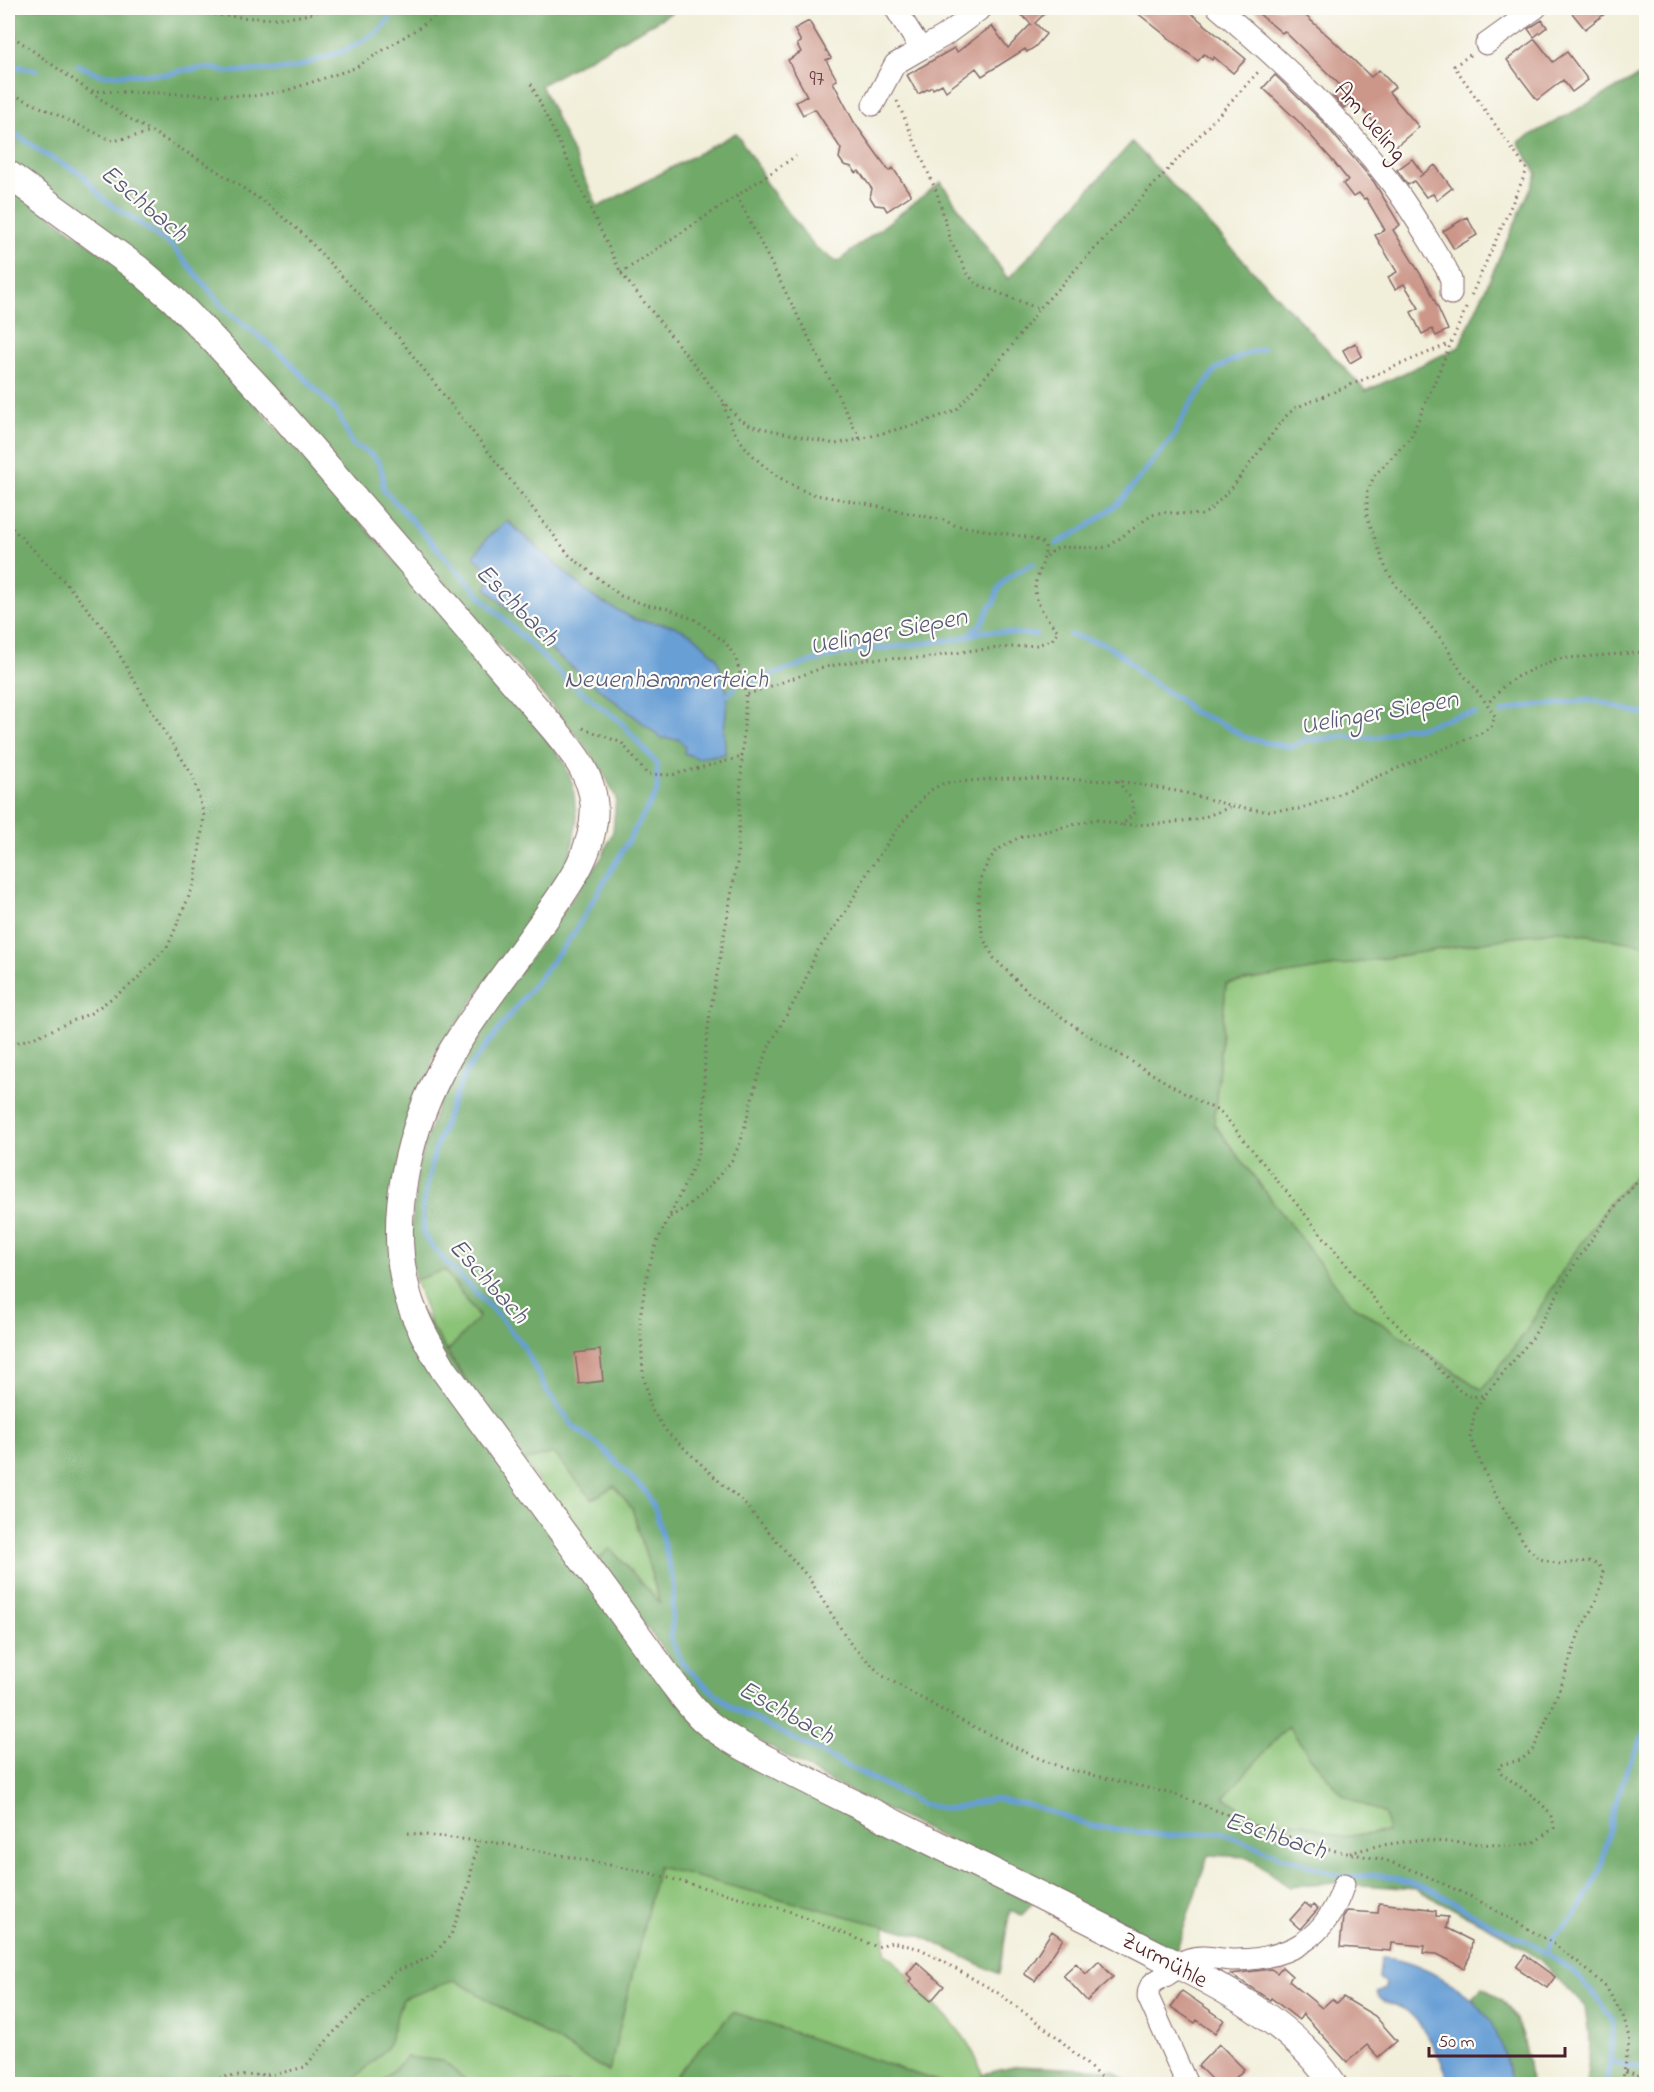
<svg xmlns="http://www.w3.org/2000/svg" width="1654" height="2092" viewBox="0 0 1654 2092" font-family="'Indie Flower',sans-serif">
<style>
.green{fill:#8bc377;stroke:#6a7151;stroke-width:1.5}
.forest{fill:#70a968;stroke:#5d644a;stroke-width:1.5;fill-rule:evenodd}
.water{fill:#679fd5;stroke:#585f80;stroke-width:1.5}
.lines{fill:none;stroke-linecap:round;stroke-linejoin:round}
.stream{stroke:#679fd5;stroke-width:5}
.building{fill:#cc9689}
.minor-casing{stroke:#846768;stroke-width:23}
.major-casing{stroke:#846768;stroke-width:29}
.path{stroke:#846768;stroke-width:3;stroke-dasharray:1.5 4.5;stroke-linecap:butt}
.minor{stroke:#fff;stroke-width:21}
.major{stroke:#fff;stroke-width:27}
.labels{text-anchor:middle;stroke-width:4.5;stroke-linejoin:round;paint-order:stroke}
.number-label{font-size:21px;fill:#6a3d42}
.street-label{font-size:24px;fill:#4a1f2b;stroke:#fdfcf7}
.water-label{font-size:26px;font-style:italic;fill:#575977;stroke:#fdfcf7}
</style>
<rect width="100%" height="100%" fill="#fdfcf7"/>
<filter id="ink" filterUnits="userSpaceOnUse"><feTurbulence type="fractalNoise" baseFrequency=".0167" numOctaves="2"/><feDisplacementMap in="SourceGraphic" scale="12" xChannelSelector="R" yChannelSelector="G"/><feConvolveMatrix kernelMatrix="1 2 1 2 8 2 1 2 1" color-interpolation-filters="sRGB"/></filter>
<filter id="wash" filterUnits="userSpaceOnUse"><feTurbulence type="fractalNoise" baseFrequency=".008" numOctaves="4" result="noise"/><feDisplacementMap in="SourceGraphic" scale="24" xChannelSelector="R" yChannelSelector="G"/><feGaussianBlur stdDeviation="1.35" result="paint"/><feColorMatrix in="noise" values="0 0 0 0 0 0 0 0 0 0 0 0 0 0 0 0 0 1.4 0 .05"/><feComposite in="paint" operator="in"/></filter>
<g filter="url(#wash)">
<rect width="100%" height="100%" fill="#f1eed9"/>
<path class="green" d="M1558,930L1646,945V1164L1611,1201L1568,1262L1525,1333L1482,1390L1349,1302L1214,1124L1226,984Z
M444,1270L479,1318L446,1353L433,1330L415,1280Z
M554,1453L592,1499L614,1486L632,1508L660,1604L610,1549L596,1561L523,1461Z
M1288,1725L1311,1758L1344,1796L1385,1814L1388,1832L1340,1837L1303,1823L1259,1820L1223,1797Z
M658,1866L885,1926V1953L912,1979L909,1982C944,2012 974,2038 985,2084H945L733,2012L668,2084H467L468,2082L406,2057L380,2084H363L354,2079L387,2048L402,1999L455,1980L609,2072Z"/>
<path class="forest" d="M8,8H680L541,85L598,207L736,133L760,170L765,182L814,246L837,262L941,182L1008,279L1132,142L1366,391L1459,347L1537,174L1518,142L1646,72V945L1558,930L1226,984L1214,1124L1349,1302L1482,1390L1525,1333L1568,1262L1611,1201L1646,1164V2084H1586L1590,2045L1585,2007L1540,1960L1502,1934L1416,1889L1335,1883L1289,1887L1248,1857L1208,1855L1175,1955L829,1781L712,1714L596,1561L610,1548L660,1603L632,1508L614,1486L592,1499L554,1453L523,1461L446,1353L479,1317L445,1270L415,1280L409,1247L418,1167L437,1106L479,1029L602,857L613,831L616,798L602,770L581,741L525,674L424,562L63,199L8,159ZM508,521L594,598L636,620L674,626L717,658L728,695L724,730L725,754L684,753L685,746L678,739L662,738L554,653L486,588L493,576ZM1288,1726L1311,1758L1344,1796L1385,1814L1387,1832L1340,1837L1303,1823L1259,1820L1224,1797Z
M8,184L145,285L185,325L493,671L564,762L573,785L577,821L571,853L556,884L433,1057L392,1267L676,1700L1033,1903L1022,1915L1010,1910L999,1974L919,1935L658,1867L609,2072L455,1980L402,1999L387,2048L354,2079L363,2084H8Z
M1482,1988C1522,2006 1527,2045 1530,2084H1510L1511,2081C1503,2044 1496,2027 1472,1998Z
M733,2012L945,2084H668Z
M406,2057L443,2061L468,2082L467,2084H380Z
M1017,2066L1113,2070L1131,2084H985L982,2074Z"/>
<path class="water" d="M507,521L594,598L636,620L674,626L693,635L717,658L728,695L724,730L725,754L697,758L684,753L685,746L678,739L662,738L554,653L486,588L493,576L474,556L487,538Z
M1381,1958C1399,1958 1418,1966 1434,1974C1485,2000 1499,2026 1511,2081L1510,2084H1450C1443,2061 1426,2027 1407,2011C1397,2003 1383,2006 1376,1993L1385,1989V1983L1379,1978Z"/>
<g class="lines">
<path class="stream" d="M78,65L101,75L169,74L185,70L210,68L229,72L291,69L344,51L380,31L397,8
M8,70L14,66L37,70
M8,128L44,154L82,174L104,200L129,216L173,247L226,310L287,359L338,413L353,445C376,455 385,462 383,489L487,603L569,682L621,722L657,764V792L574,933L466,1072L452,1103L434,1153L423,1205L424,1236L444,1260L499,1316L524,1347L548,1393L574,1427L602,1448L646,1492L656,1512L674,1584L671,1640L682,1662L700,1681L733,1708L924,1805L952,1809L993,1799L1033,1806L1092,1826L1168,1836L1220,1832L1275,1854L1343,1877L1381,1875L1432,1890L1486,1922L1530,1943L1573,1971L1595,1995L1613,2020L1610,2063L1606,2084
M1056,544L1088,526L1118,504L1173,437L1187,410L1216,369L1246,354L1263,349
M972,632L982,623L991,605L995,603C995,582 1017,570 1034,564
M1070,635L1105,644L1123,656L1143,676L1184,703L1191,711L1223,724L1244,737L1267,743L1292,747L1306,739L1318,740L1343,736L1359,738L1380,737L1404,727L1418,728L1459,715L1475,714
M750,682L813,661L845,653L958,639L984,631L1036,635
M728,695L736,687
M1502,713C1520,705 1538,706 1558,704C1571,703 1583,699 1596,701C1613,704 1629,713 1646,714
M1546,1954L1554,1937L1575,1916L1601,1868L1613,1812L1628,1766L1646,1732
M1610,2063L1646,2068"/>
</g>
<g id="blocks">
<path class="building" d="M1014,8H1050L1035,23L1046,34L1035,47L1027,52L1025,49L982,76L976,68L946,91L942,84L933,89L932,87L918,94L907,75L954,48L957,52L992,26L1008,48L1031,24Z
M1131,8H1185L1246,59L1233,73L1214,57L1212,60L1204,54L1198,61Z
M1252,8H1297L1336,43L1371,77L1379,70L1395,87L1389,92L1419,127L1395,147L1354,100L1344,108L1333,96L1342,87L1284,31L1282,33Z
M1568,8H1612L1585,29Z
M1542,20L1547,27L1534,37L1528,29Z
M809,21L831,58L826,60L837,80L833,82L854,122L889,171L893,168L911,195L887,211L884,206L875,205L870,197L872,189L859,171L856,173L852,167L844,165L839,158L841,149L815,109L803,115L796,102L807,96L788,60L801,52L797,44L801,42L794,29Z
M1535,39L1553,62L1567,52L1588,80L1572,92L1563,80L1537,100L1507,60Z
M1275,75L1322,121L1374,182L1400,225L1393,230L1428,286L1448,330L1436,336L1432,329L1422,334L1411,312L1419,308L1404,284L1395,289L1388,277L1397,272L1375,235L1385,230L1366,198L1364,199L1359,193L1353,197L1343,184L1348,180L1333,161L1298,121L1263,88Z
M1412,159L1423,174L1419,177L1435,165L1452,188L1437,200L1433,194L1426,197L1414,181L1408,185L1397,170Z
M1467,217L1477,235L1454,249L1443,231Z
M1355,343L1362,356L1350,363L1343,350Z
M600,1350L603,1381L579,1384L575,1353Z
M1305,1903L1311,1908L1313,1905L1318,1909L1300,1929L1290,1920Z
M1379,1903L1429,1909V1910L1436,1911V1916L1448,1917L1446,1928L1472,1941L1470,1956L1464,1968L1437,1954L1423,1953L1424,1946L1392,1943L1391,1951L1340,1947L1343,1917L1347,1911L1378,1913Z
M1052,1931L1063,1939L1035,1981L1024,1974Z
M1525,1955L1555,1977L1547,1988L1516,1967Z
M1099,1961L1113,1977L1087,2001L1063,1975L1076,1963L1086,1974Z
M917,1962L944,1986L931,2001L909,1982L912,1979L907,1974Z
M1282,1967L1292,1976L1289,1981L1322,2008L1332,1999L1337,2003L1343,1997L1375,2016L1397,2041L1378,2057L1367,2045L1347,2062L1303,2014L1299,2020L1271,1998L1270,2000L1231,1974L1271,1969L1277,1973Z
M1182,1991L1224,2020L1215,2033L1197,2020L1195,2023L1171,2007Z
M1219,2044L1244,2069L1229,2085H1217L1198,2066Z"/>
</g>
</g>
<g filter="url(#ink)">
<use href="#blocks" fill-opacity="0" stroke="#846768" stroke-width="1.5"/>
<g class="lines">
<defs>
<path id="minor" d="M895,8L921,49L944,36L982,8
M1218,8C1281,61 1341,117 1391,183C1412,210 1428,240 1446,268L1451,280V294
M1486,44L1536,8
M873,105L895,64L921,49
M1187,2084L1148,1997C1148,1983 1155,1981 1167,1975C1175,1971 1180,1962 1189,1959C1203,1954 1221,1960 1235,1960C1290,1959 1327,1938 1344,1884"/>
<path id="major" d="M8,174L138,269L173,299L209,335L267,397L554,729C572,751 592,775 594,804C597,852 563,893 537,930C508,972 475,1012 449,1056C409,1125 386,1218 408,1296C416,1323 430,1346 444,1370L672,1682C682,1695 692,1709 704,1720C724,1737 747,1749 770,1761C811,1783 854,1803 896,1824C983,1867 1070,1910 1156,1954C1220,1986 1293,2022 1333,2084"/>
</defs>
<use href="#minor" class="minor-casing"/>
<use href="#major" class="major-casing"/>
<path class="path" d="M173,8C209,15 292,27 324,8
M8,33L120,113L208,165L267,204L302,233L399,338L570,556L621,596L646,605L666,608L696,620L726,643L736,659L746,695L742,757L737,863L710,1013L705,1051L703,1133L696,1161L656,1244L648,1270L640,1317L643,1373L651,1409L667,1432L722,1484L742,1501L808,1577L852,1646L883,1676L958,1719L1033,1756L1063,1768L1177,1795L1266,1830L1336,1851L1385,1860L1420,1873L1476,1899L1551,1942L1578,1962L1606,1987L1623,2016L1630,2037L1622,2084
M1470,55L1454,66L1527,170L1471,296
M531,84L621,273L724,402L739,419L752,426L835,444L860,439L921,423L956,410L1007,352L1039,309L1260,70
M92,91L253,96L285,91L355,68L423,25L444,8
M8,92L113,141L152,132
M897,101L937,193L951,241L968,275L977,284L1039,309
M737,196L860,439
M621,273L796,156
M1466,308L1411,437L1374,476L1367,493V516L1386,569L1397,587L1442,640L1462,673L1487,704
M724,404C732,445 772,478 809,493C822,497 837,498 850,501C881,507 912,514 944,520L954,525L1032,538L1045,544C1046,558 1041,567 1036,581C1031,599 1046,618 1058,631L1052,640L1037,645L975,650L923,658L869,659L825,667L746,695
M8,524L65,582L105,630L162,728L193,776L204,816L195,882L168,946L133,983L91,1013L33,1038L8,1045
M1046,556L1059,547L1102,548L1109,546L1152,515L1162,512L1201,515L1209,511L1231,489L1284,418L1295,408L1449,344
M583,728L622,743L647,774L672,775L742,757
M1118,781L1131,799L1134,813L1122,825L1096,819L1018,838L997,850L989,860L981,877L978,903L983,938L994,958L1030,994L1084,1033L1184,1093L1222,1113L1385,1312L1460,1391L1471,1397L1485,1395
M1123,825L1158,824L1199,819L1231,807
M670,1217L685,1208L705,1191L731,1162L741,1141L757,1079L770,1044L802,988L816,953L846,911L869,870L900,825L929,791L944,783L1005,778L1118,781L1182,792L1233,806L1264,811L1299,809L1333,797L1358,785L1481,733L1491,727L1495,716L1487,704L1503,687L1518,676L1556,659L1646,652
M408,1833L505,1844L654,1874L786,1910L877,1947L892,1942L921,1949L998,1993L1057,2037L1108,2084
M1350,1853L1376,1846L1416,1840L1513,1846L1533,1843L1554,1828C1554,1804 1515,1786 1499,1771V1765L1521,1760L1531,1752L1537,1742L1562,1683L1579,1633L1595,1603L1602,1583L1603,1572L1599,1565L1588,1561L1559,1564L1540,1559L1527,1547L1493,1491L1470,1438L1475,1410L1485,1395L1533,1337L1577,1260L1616,1205L1646,1172
M1626,2071L1646,2078
M1626,2072L1630,2084
M209,2084L222,2077L276,2074L305,2067L333,2033L396,1971L431,1957L451,1935L468,1887L478,1841"/>
<use href="#minor" class="minor"/>
<use href="#major" class="major"/>
</g>
</g>
<g class="labels">
<g class="number-label">
<text x="817" y="85">97</text>
</g>
<g class="street-label">
<text transform="translate(1371 121) rotate(49)" y="8">Am Ueling</text>
<text transform="translate(1165 1959) rotate(28)" y="8">Zurmühle</text>
</g>
<g class="water-label">
<text transform="translate(145 202) rotate(40)" y="9">Eschbach</text>
<text transform="translate(518 604) rotate(45)" y="9">Eschbach</text>
<text transform="translate(888 630) rotate(-11)" y="9">Uelinger Siepen</text>
<text x="666" y="687">Neuenhammerteich</text>
<text transform="translate(1379 711) rotate(-10)" y="9">Uelinger Siepen</text>
<text transform="translate(490 1280) rotate(48)" y="9">Eschbach</text>
<text transform="translate(787 1711) rotate(29)" y="9">Eschbach</text>
<text transform="translate(1276 1834) rotate(18)" y="9">Eschbach</text>
</g>
</g>
<rect width="1654" height="2092" fill="none" stroke="#fdfcf7" stroke-width="30"/>
<path d="M1429 2047v9h136v-9" fill="none" stroke="#4a1f2b" stroke-width="3"/>
<text x="1438" y="2047" font-size="18" fill="#4a1f2b" stroke="#fdfcf7" stroke-width="4.5" paint-order="stroke">50 m</text>
</svg>
